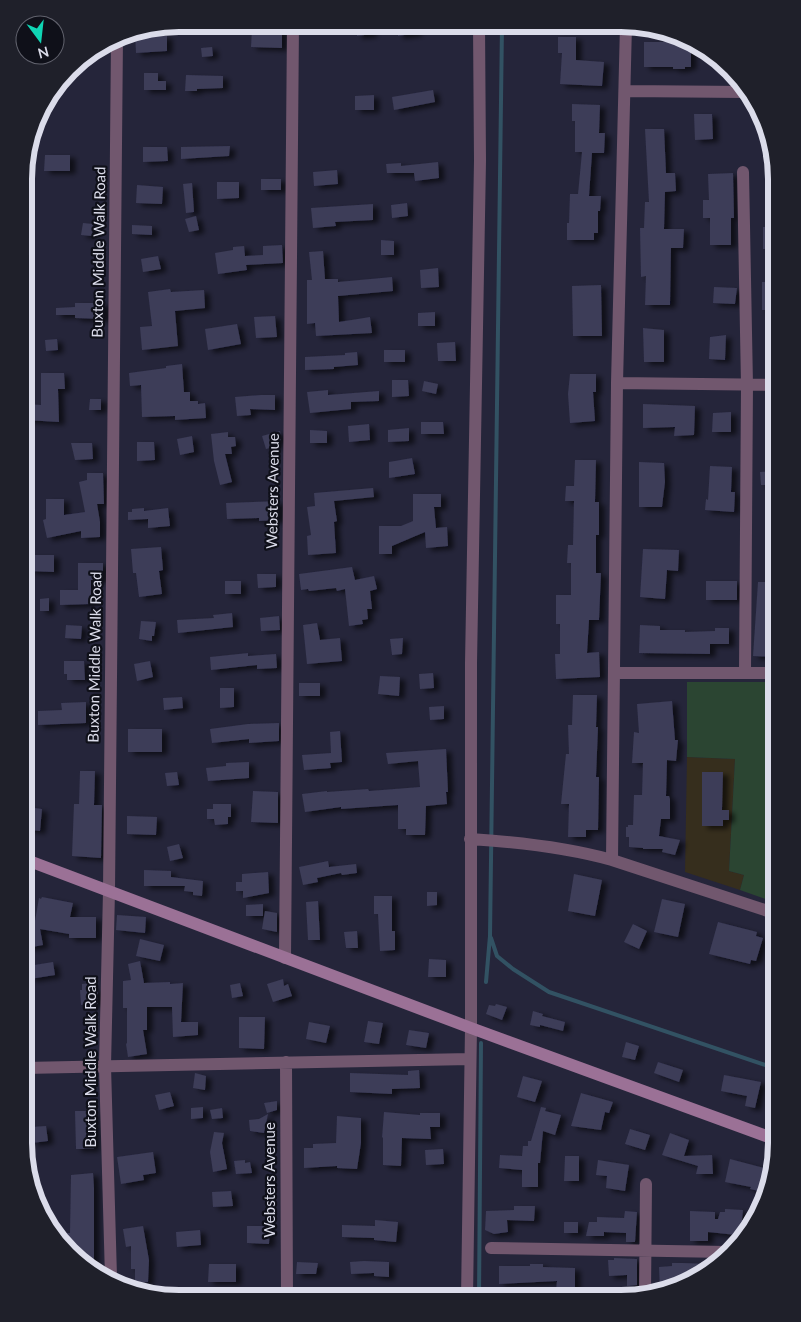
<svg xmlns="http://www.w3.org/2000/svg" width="801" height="1322" viewBox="0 0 801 1322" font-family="Lato,sans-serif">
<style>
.education{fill:#362e1d}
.green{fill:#2b4532}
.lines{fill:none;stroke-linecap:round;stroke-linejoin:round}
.stream{stroke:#325263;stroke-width:4}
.building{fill:#3c3c58;filter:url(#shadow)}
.street{stroke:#71576e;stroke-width:12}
.secondary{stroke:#9b7196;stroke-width:12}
.labels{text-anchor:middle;stroke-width:4.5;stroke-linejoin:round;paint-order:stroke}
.street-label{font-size:15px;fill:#dbdcea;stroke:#0f1019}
.rim{fill:none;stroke:#dbdcea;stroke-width:6}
</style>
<defs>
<filter id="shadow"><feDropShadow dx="5.5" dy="3" stdDeviation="2.5" flood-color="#0009"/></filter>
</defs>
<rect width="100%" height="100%" fill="#25253a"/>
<path class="education" d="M687,757L735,759L729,871L744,875L740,890L685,872Z"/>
<path class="green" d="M687,682H777V903L740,890L744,875L729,871L735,759L687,757Z"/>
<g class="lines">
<path class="stream" d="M491,938L497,956L513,969L549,992L777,1069
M486,982L490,936L502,25
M479,1298L481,1043"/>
</g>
<path class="building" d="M356,24H371L372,34L357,36Z
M397,24H416L417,33L398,36Z
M252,28H282V48L251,47Z
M147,30V36H167V51L136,53L135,33Z
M558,37H576V60L604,62L602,86L560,84L562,53H558Z
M673,38L691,46V67H685V69H673V67H644V42H673Z
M212,47L213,56L202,57L201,48Z
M144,73H158V81H166V90H144Z
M186,75L223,76V88L197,89V91H185Z
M433,90L435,102L394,110L392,97Z
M374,95V110H355V96Z
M572,104L600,105L599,133H605L604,153H592L589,196H601L600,211H598V233H594V240H567V223H569L570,194H578L582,152H575V121H572Z
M694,114H712L713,139L695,140Z
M645,129H664L666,173H675L676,191L665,192L664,229H684L683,248H671L670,305H645L646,276L641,277L640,228H644L645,202H649Z
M230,146L229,156L181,159V147Z
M143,147H167L168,161L143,162Z
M45,155H70V171H44Z
M438,162L439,178L415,181L414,173H387L386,164L401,163V166Z
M337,170L338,184L314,186L313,172Z
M733,173L734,218H731V245H710V218H703V200H709L708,174Z
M261,179H281V190H261Z
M217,182H239V198L217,199Z
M192,183L194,212L186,213L183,184Z
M137,185L163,187L162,204L136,203Z
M407,203L408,216L392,218L391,205Z
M373,204V220L335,222L336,226L313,228L311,208Z
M196,216L199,230L189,232L185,219Z
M83,223L93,224L92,236L81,235Z
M132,225L152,226V235L132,234Z
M763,227H777V249H763Z
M381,240L394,241V255H381Z
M282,245L283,263L246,265L247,270L218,274L215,253L233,250V247L244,246L245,256L263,255V246Z
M323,251L325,279H338V282L392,277L393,291L338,296L339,322L370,317L372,333L316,336L315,323L307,324V280H312L309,252Z
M158,256L161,269L143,272L141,259Z
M438,268L439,287L421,288L420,270Z
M762,282H777V310H762Z
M601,285L602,336H573L572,286Z
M714,287L737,288L735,304L713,303Z
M170,289L171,292L204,290L205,308L175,311L178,346L142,350L140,327L152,326L148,292Z
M75,303H104V319L75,318V315H56V308L75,307Z
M435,312V326H418V313Z
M275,316L277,337L256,338L254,317Z
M770,320H777V354L767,355Z
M237,324L241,344L208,350L205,329Z
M643,328L664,330V362H644Z
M726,335L725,360L709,359L710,337Z
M57,339L58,350L46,351L45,340Z
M455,342L456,361H438L437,343Z
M384,350H405V362H384Z
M357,352L358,365L334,367V369L305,370V357L345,355V353Z
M182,364L184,392H190V401H198V404L205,403L206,418L175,420V416L142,417L141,385L130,386L129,373L166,368V366Z
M41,373H64L65,389H58L59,422L25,420V404L41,405Z
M570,374H596V392H593L595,421L570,423L568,394Z
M392,380H408L409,396L392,397Z
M424,381L438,384L436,394L422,391Z
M328,390V395L379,391V401L351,402V409L310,413L307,392Z
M261,395H275V410L250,409L251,415L237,416L235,397Z
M90,399H101V410H89Z
M643,404L695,406L694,435L674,436L675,427L643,428Z
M731,412V432H712L713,413Z
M421,422H443L444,434H421Z
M369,424L370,440L349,442L348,426Z
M409,428V441L388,442V430Z
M310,430L327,431V443H310Z
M280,431L281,440L276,441L277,446L266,449L262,436Z
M228,432V437H235L236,446L231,447L232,454H225L232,482L220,485L214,461L211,434Z
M192,436L194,452L180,455L177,439Z
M137,442H154L155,460L137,461Z
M71,443H92L93,459L75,460Z
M412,458L415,474L389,478V462Z
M575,460H596L595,502H599V535H596V573H601L599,620H589L587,653L599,652L600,677L556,679L555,654H560V624H556V595H571V563H567L568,545H573L574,501H565L566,486H574Z
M639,462L664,463L665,482L662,507H639Z
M710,466L732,467L731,492H735L734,512L705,510L706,499L708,500Z
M777,471V485H761L760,472Z
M87,473H103L104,504H97L100,522V537L81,538V531L47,538L43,520L46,519V499H64V515L85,512L79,482L87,480Z
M373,488L374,497L334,501L337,521L334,522L336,553L308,555L307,536L311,535L307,507L315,506L314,493Z
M413,494H441V507H434L436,528L447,527L448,546L426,548L425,532L392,546V554H379V526H401L413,521Z
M279,501V520L259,521V518L227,519L226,503Z
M144,508V511L168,508L170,526L148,528V519L128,520V512H132V509Z
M161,547L163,570L159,571L162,594L139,597L136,573H133L131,549Z
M643,549L679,550L678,571L667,570L665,599L640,597Z
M29,555H54V572L29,571Z
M78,563H103V580H91V604L60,605V590H78Z
M352,567L355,580L374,576L377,589L370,591L372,609H367L368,619L362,620L363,624L349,626L345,589L337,591L336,588L309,591L308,589L301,590L299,574Z
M257,574H276V587L258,588Z
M225,581H241V594H225Z
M706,581H737V600H706Z
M758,582H777V657L753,656Z
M49,598V611H40V599Z
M232,613L233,627L178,633L177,620L214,618L213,615Z
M279,616L280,630L261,631L260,618Z
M141,621L156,622L154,636H152V641L139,639Z
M317,623L320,640L340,638L342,661L307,664L303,625Z
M66,625L82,626L81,639L65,638Z
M640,625L660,626V630H685V632L715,631V628H729V644H710V654L639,653Z
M403,638L402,654L392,655L390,639Z
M248,653V656L276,654L277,668L257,669V665L211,670L210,657Z
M64,661H84L85,680H67V674H64Z
M150,661L153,677L137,681L134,664Z
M433,673L434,688L420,689L419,674Z
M380,676L400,677L399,696L378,694Z
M299,683H320V696H299Z
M220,688H234V707L220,708Z
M573,695H597L596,727H598L596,777H599L598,830H586V837H568L569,804H561L566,754H569L568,725H572Z
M182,697L183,708L164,710L163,698Z
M672,701L675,740H678L676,761L667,760L666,796H669L670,799V819H661L659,836L680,840L675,855L662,852L663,849H643V848L629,847V837H626V827H628V825H633L634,795H642L643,763H632L634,732L639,733L637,704Z
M86,702V723L38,725V711L62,710L61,703Z
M444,706V719L430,720L429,707Z
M279,723V741L249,743V739L212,743L210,729L248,724Z
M128,729H162V752H128Z
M340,731L342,762L330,763L331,768L304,770L302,755L331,753L330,732Z
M446,749L448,792H446L447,804L426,806L425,835H406V829H398V805L341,809V807L305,812L302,794L327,791V792L368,789L369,791L420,787L418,761L388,764L386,753Z
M249,762V778L208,781L206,768L226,766V763Z
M80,771H95L94,805H102L101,858L72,856L74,804H79Z
M177,772L179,785L167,786L165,773Z
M702,772H723L722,810H729V820H723V826H702Z
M253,791L278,792V823L251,822Z
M213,804H231V817H228V824L215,825L214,819H207V809H213Z
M28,807L42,809L40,831L25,829Z
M127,816L157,817L156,835L127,834Z
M179,844L183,858L170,861L167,847Z
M328,861L329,867L356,864L357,873L342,875L341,873L317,878L318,882L303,885L299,867Z
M144,870L171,871V877L203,881L202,896L193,895V892L184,891L185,886H144Z
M268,872L269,893L243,898V891H236V882H242V874Z
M574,874L602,880L595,916L568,911Z
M427,892H437V905L427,906Z
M374,896H392V931H395V950L380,951L378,914H374Z
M42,897L73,903L70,917H96V938H69V934L40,929L43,945L27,948L25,939L32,938L39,898L41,899Z
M662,899L685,904L678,937L654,932Z
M318,901L320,940H308L306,902Z
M263,904V916H246V905Z
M265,911L277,913V932L262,929Z
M117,915L146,917L145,933L116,930Z
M718,922L757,932L756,936L763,938L756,961L751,960L750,964L709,954Z
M633,924L647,931L639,949L624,942Z
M357,931L358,948H346L344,932Z
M140,939L164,945L160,961L136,956Z
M429,959L446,960V977H428Z
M140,961L144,983L170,982V984L183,983L181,1022H198V1035L173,1037L172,1007H147V1030H143L147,1054L128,1057L126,1044L127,1043V1008H123V981L131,980L128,964Z
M53,962L55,975L30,979L28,966Z
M283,979L284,986L288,984L292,996L273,1002L267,984Z
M92,983V989H98V1004L81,1005L80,990H82V984Z
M240,983L243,996L232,998L230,985Z
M496,1004L507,1007L502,1020L486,1014L489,1005L495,1006Z
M533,1011L543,1014L542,1016L565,1022L563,1031L540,1025V1027L530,1025Z
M239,1017H265L264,1049L239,1048Z
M368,1021L383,1023L379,1044L364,1042Z
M309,1022L330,1026L326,1043L306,1039Z
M409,1030L429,1033L426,1048L406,1045Z
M626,1042L639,1046L635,1060L622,1057Z
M658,1062L683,1070L679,1082L654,1073Z
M419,1070L420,1088L392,1089V1094L350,1092V1073L408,1075V1071Z
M195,1073L206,1076L205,1090L193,1088Z
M724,1075L761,1082L755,1108L745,1106L747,1096L721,1091Z
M523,1076L542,1081L535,1102L517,1097Z
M170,1092L174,1106L159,1110L155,1095Z
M581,1093L613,1102L609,1113L605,1112L601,1130L571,1126Z
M277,1101V1110L267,1113L264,1103Z
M203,1107V1118L191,1119V1108Z
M541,1107L546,1108L545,1111L561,1115L555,1135L543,1131L540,1163H538V1187H522V1170L499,1168L500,1155L522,1156L523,1146H528V1141H531Z
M222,1108L223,1118L212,1119L210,1110Z
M75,1111H93L94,1149H76Z
M384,1112L420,1115V1113H440V1127H430L431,1139L402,1138L401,1166L383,1165V1137L382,1138Z
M268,1114L264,1133L250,1131L249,1120L259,1119Z
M337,1116L361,1118V1143L357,1169L337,1168V1166L304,1168V1148H313V1144L336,1143Z
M46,1126L48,1141L32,1143L31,1127Z
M630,1129L650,1135L645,1150L625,1144Z
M214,1132L224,1133L222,1143L227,1169L213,1172L210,1152Z
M670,1133L689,1140L684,1156L712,1155L713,1174H696L698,1166L662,1155Z
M443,1149L444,1164L426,1165L425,1150Z
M153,1152L156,1173L143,1175L144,1180L121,1184L117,1157Z
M565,1156H579V1181H564Z
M730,1159L772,1170L767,1193L750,1189L751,1187L725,1182Z
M245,1160V1163L250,1162L252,1173L236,1174L234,1161Z
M598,1160L629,1165L625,1191L606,1188L607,1176L596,1175Z
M93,1173L94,1188V1270L85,1266L59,1233H70L71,1175Z
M231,1191L233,1206L213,1207L212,1192Z
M514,1206H535L534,1221L507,1220L508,1232L494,1234L485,1230L486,1211L514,1210Z
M725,1209L743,1210L742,1220H755L746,1236L708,1232V1241H690V1211L715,1212V1219H718L720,1212H725Z
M625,1211L637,1212L635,1242H626V1233L604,1232V1236H586L589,1222H597V1217L624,1218Z
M375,1220L398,1222L396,1242L374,1240V1238L342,1237V1225L375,1226Z
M564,1222H578V1233H564Z
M143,1226L149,1260L148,1282L135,1283V1269H131V1246L126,1247L123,1229Z
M247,1226H270L269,1244L247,1243Z
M200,1230L201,1245L177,1247L176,1232Z
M614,1258L637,1259V1285L627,1286V1275L609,1276L608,1260H614Z
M364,1261L389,1262V1277L374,1276V1273L351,1274L350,1262Z
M297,1262L318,1263L316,1274H296Z
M672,1263H683L710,1264L681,1286L660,1291L659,1267L672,1266Z
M209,1264H236V1282H208Z
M530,1264H543V1267L575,1268V1291H556L557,1281L499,1284V1266H530Z"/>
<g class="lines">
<path class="street" d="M625,91L744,92
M743,172L747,385L745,673
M617,383L777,385
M615,673H777
M470,839C518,842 565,847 612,860L777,914
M612,860L617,383L626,25
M285,958L293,24
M286,1062L287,1297
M24,1068L470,1059
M491,1248L726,1252
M111,1277L105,1066L109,891L117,38
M645,1294L646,1184
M467,1298L471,1028V663L480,161L479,25"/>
<path class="secondary" d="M24,859L471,1028L777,1140"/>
</g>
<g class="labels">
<g class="street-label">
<text transform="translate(99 252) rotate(-89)" y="5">Buxton Middle Walk Road</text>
<text transform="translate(273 491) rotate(-89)" y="5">Websters Avenue</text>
<text transform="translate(95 657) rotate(-89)" y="5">Buxton Middle Walk Road</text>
<text transform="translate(91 1062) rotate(-90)" y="5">Buxton Middle Walk Road</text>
<text transform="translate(270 1180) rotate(-90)" y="5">Websters Avenue</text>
</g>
</g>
<path d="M0 0H801V1322H0ZM179 32H621A147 147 0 0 1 768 179V1143A147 147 0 0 1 621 1290H179A147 147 0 0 1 32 1143V179A147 147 0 0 1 179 32Z" fill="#1f202a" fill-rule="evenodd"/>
<path class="rim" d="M179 32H621A147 147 0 0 1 768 179V1143A147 147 0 0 1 621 1290H179A147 147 0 0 1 32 1143V179A147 147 0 0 1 179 32Z"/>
<g transform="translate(40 40) rotate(165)"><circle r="24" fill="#0f1019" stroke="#61626d"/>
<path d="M0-4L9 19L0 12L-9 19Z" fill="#10d5b4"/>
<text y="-8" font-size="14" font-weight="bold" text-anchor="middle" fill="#dbdcea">N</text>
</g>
</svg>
